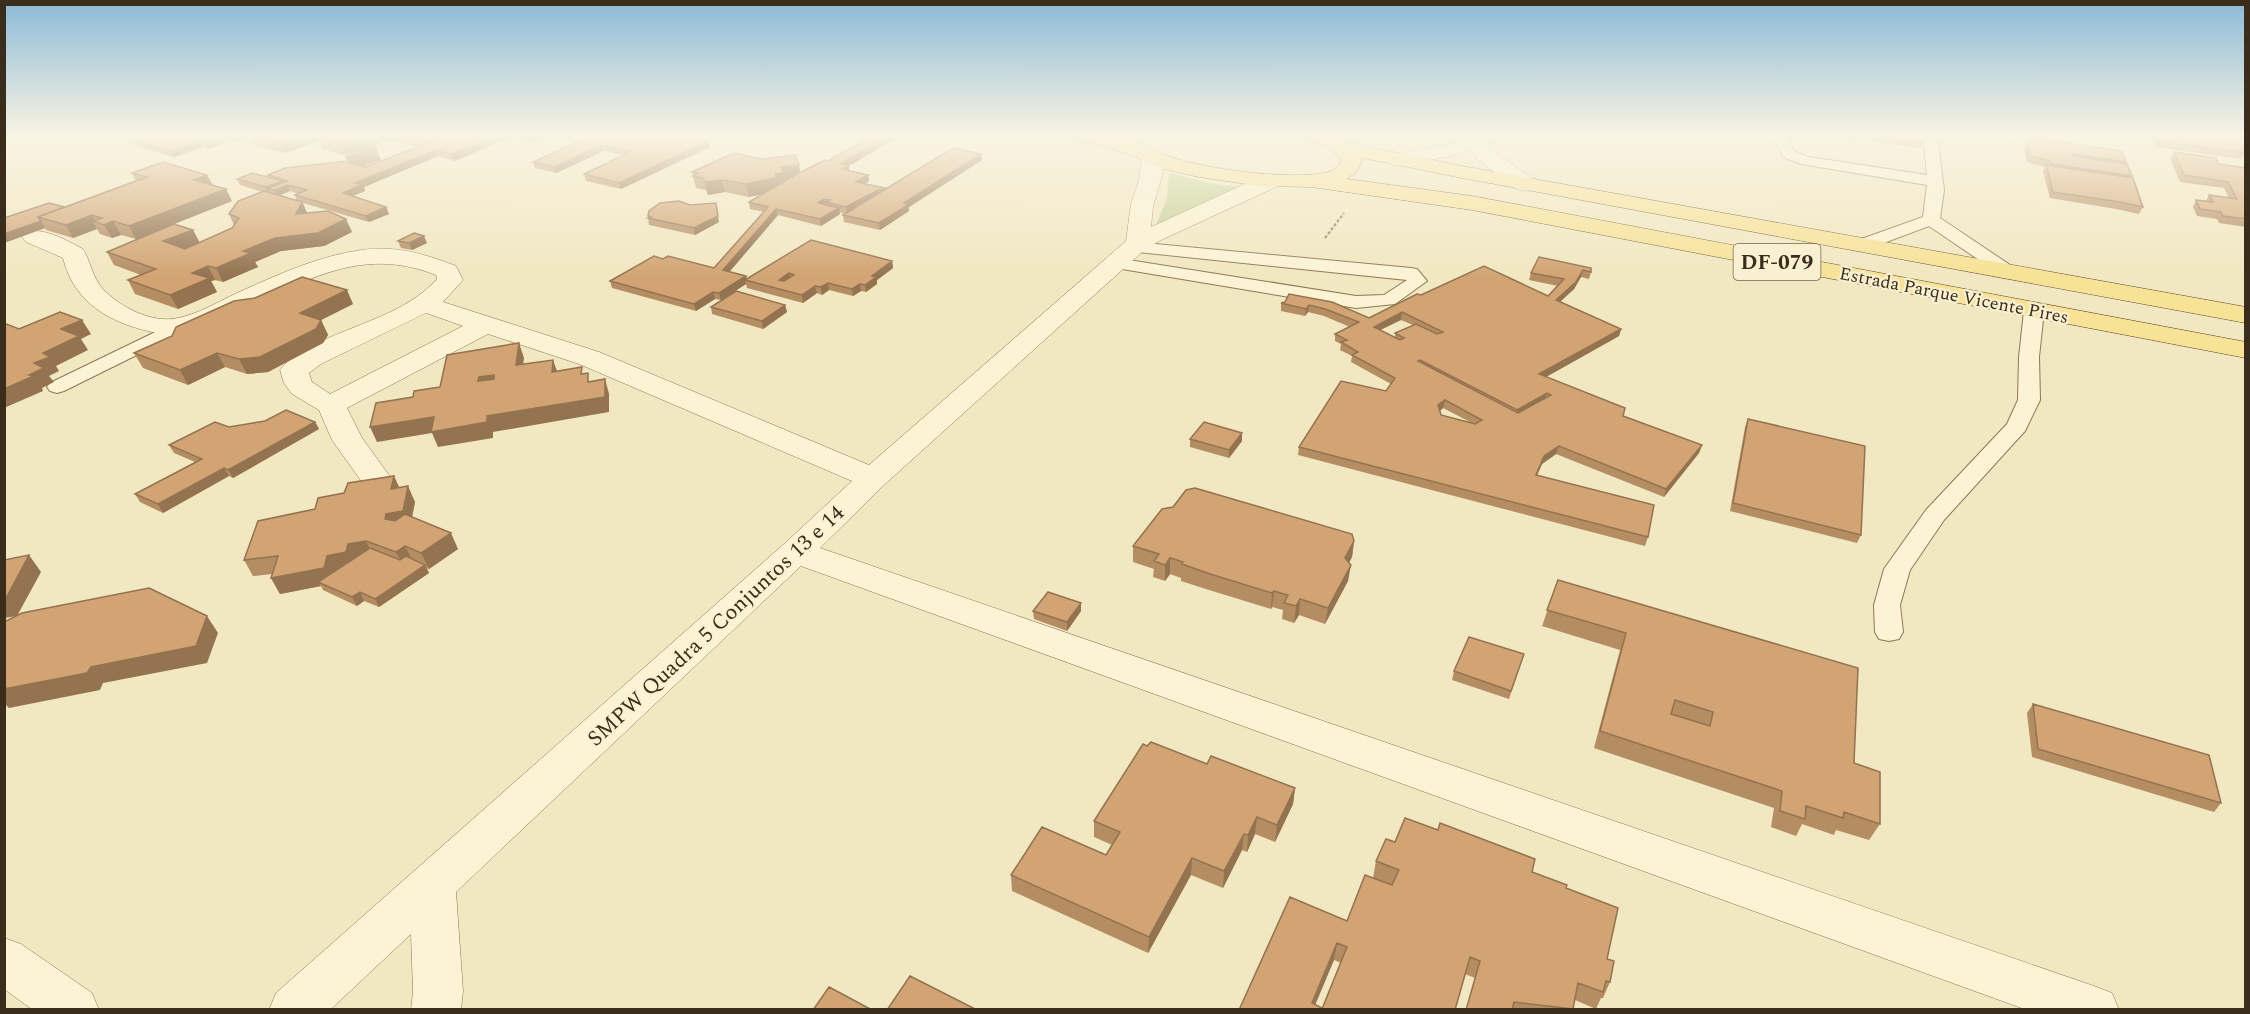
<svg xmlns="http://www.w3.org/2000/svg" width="2250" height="1014" viewBox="0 0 2250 1014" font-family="Spectral,serif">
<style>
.green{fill:#c3d093}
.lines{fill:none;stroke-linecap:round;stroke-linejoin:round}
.service-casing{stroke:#8b7856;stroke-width:2}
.minor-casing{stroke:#8b7856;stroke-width:1}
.primary-casing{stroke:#59452b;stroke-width:1}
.path{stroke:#8b7856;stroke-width:2;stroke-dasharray:3 2;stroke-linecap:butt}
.service{fill:#fbf3d4;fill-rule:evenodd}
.minor{fill:#fbf3d4;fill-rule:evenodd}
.primary{fill:#f7e295;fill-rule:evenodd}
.wall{fill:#b58d63;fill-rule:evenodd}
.shaded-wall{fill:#937350}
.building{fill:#d2a473;stroke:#937350;stroke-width:1.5;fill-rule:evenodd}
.labels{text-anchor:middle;stroke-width:4.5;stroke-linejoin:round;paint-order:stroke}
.far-street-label{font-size:18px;fill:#3a2d1c;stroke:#f8f0d0}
.shield{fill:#f8f0d0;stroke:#736852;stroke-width:1.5}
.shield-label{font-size:21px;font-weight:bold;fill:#3a2d1c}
.street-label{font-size:22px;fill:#3a2d1c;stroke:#f8f0d0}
</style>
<rect width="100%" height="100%" fill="#f1e7c0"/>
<path class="green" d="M1169,173L1209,183L1251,189L1152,235L1167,198Z"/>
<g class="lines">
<defs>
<path id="service" d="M1923,135H1937L1944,190L1940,218L2016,269L2019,273L2016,277H2004L1929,226L1865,250H1853L1850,246L1853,242L1923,217L1927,185L1801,164L1783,157L1776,142L1778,139H1788L1794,151L1809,157L1927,175Z
M1134,242L1411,268L1417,269L1427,281L1395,304L1356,308L1110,267L1107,263L1110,259L1116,258L1356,296L1384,295L1407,280L1128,251L1125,247L1128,243Z
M2034,305L2041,307L2044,311L2039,357L2040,400L2025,431L1944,520L1910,570L1900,605L1903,632L1899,639L1889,641L1879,639L1875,632L1874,605L1884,569L1926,510L2007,424L2018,400L2019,357L2024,311L2027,307Z
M178,321L185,323L188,327L185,331L64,391L57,393L50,391L47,387L50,383Z"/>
<path id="minor" d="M1470,135H1497L1488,142L1493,151L1533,179L1536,184L1533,189L1525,191L1517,189L1477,159L1471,149L1451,156L1397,166L1390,164L1387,160L1390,156L1446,145Z
M1152,151L1159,153C1169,166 1157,189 1154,203C1152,211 1152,219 1151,227L1262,176L1270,174L1278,176L1281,181L1278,186L1159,241L1142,252L884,485L820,548L2094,986L2112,993L2119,1010H2027L801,566L456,892L463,991L461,1010H411L413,991L411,934L330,1010H269L276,993L784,544L852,481L579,364L488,334L347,408L362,438L394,482L389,489L378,492L367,489L332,440L319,410L292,394L284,383L280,370C288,359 302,352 314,345C354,324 406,314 437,279L436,275C358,244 301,284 231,316C212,324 190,336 169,335C121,328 75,309 63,258L26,242L22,237L26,232C44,227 66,240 83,249C91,262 92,277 103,289C120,307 152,324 178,318C198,314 218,302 237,293C277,275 318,256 362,250C395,245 425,254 456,266L463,280L443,302L599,352L869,465L1126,241L1131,204L1139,180L1142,157L1145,153ZM426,313L463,326L330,394L312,382L309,373L321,364Z
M4,938L21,944L92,993L99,1010H33L4,989Z"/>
<path id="primary" d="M1073,135H1106L1116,138L1117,135H1137L1136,138C1159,167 1293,182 1328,172C1334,170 1339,166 1342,160L1326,146L1302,139L1299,135H1330L1345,142L1462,166L2246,307V323L1462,178L1363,158L1357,171L1347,179L1472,196L2246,342V358L1472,210L1311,187L1259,186L1199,177L1164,169L1129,154L1076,139Z"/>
</defs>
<use href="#service" class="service-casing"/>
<use href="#minor" class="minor-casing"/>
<use href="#primary" class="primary-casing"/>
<path class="path" d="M1325,238L1344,213"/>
<use href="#service" class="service"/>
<use href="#minor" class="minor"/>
<use href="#primary" class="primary"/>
</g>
<path class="wall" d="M150,135H551L533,143L510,137L455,161L438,156L364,187L365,191L353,196L386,207L389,214L369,222L303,203L307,213L352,232L324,246L281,251L255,262L258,267L223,282L215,280L211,281L217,292L178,309L135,294L128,280L141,275L114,265L107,252L136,239L121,235L112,238L100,234L97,229L73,238L46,230L45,228L4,243V218L64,207L136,181L132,173L207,175L212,185L226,189L232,201L174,224L193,230L199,243L232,228L234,225L229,214L262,192L240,185L237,179L269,177L268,175L348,161L346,157L347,156L322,149L319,141L285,153L255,146L250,135L232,142L223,139L222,140L224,143L208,149L202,147L174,157L137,146L134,140ZM389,140L416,147L366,167L362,166L381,160L375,145ZM290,191L299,194L295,195L297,201L279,196Z
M593,135L709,141L710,147L621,189L586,181L584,174L623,155L604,151L556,173L535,168L533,162Z
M1831,135H1855L1854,138Z
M1871,135H1923V142L1921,148L1871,141Z
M2001,135H2046L2043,141Z
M2151,135H2236L2246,138V153L2244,154L2241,159L2156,147Z
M898,137L849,166V171L868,175L869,181L865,184L885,188V189L981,154L982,160L909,207V211L880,230L844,222L843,215L845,214L839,212L840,214L821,226L778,215L729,272L746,276L747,279L811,240L892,261L893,268L877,280V284L866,292L861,291L853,296L829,290L822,295L817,293L803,303L747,288L746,284L721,300L715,299L696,311L612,288L610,281L663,259L714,268L764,212L750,209L749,202L763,194L749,197L725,192L708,195L706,190L696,188L692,172L761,159L799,165L800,173L828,161Z
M2045,140L2126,162L2125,164L2132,176L2130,178L2143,207L2139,214L2116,209L2050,198L2043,171L2045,167L2027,162L2024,149L2027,142L2044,143Z
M2174,152L2219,164L2246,168V227L2219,223L2217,219L2197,216L2193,207L2196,200L2206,201L2209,195L2229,198L2224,188L2180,182L2170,158Z
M648,216L719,222L695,235L649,225L648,218H649Z
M398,241L427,243L412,250L401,248Z
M1539,257L1591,272L1589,279L1581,277L1574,289L1560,302L1621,329L1619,336L1546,377L1623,416L1702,445L1699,453L1664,497L1556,454L1542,464L1537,475L1648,537L1645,546L1298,455L1299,447L1386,391L1391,384L1351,362L1352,356L1340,350L1341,344L1335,341V334L1350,327L1324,316L1308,312L1305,316L1281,311V303L1285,302L1289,294L1369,318L1421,295L1548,296L1558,286L1529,280L1531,273ZM1401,320L1413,325L1395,333V338L1380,330ZM1443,408L1470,422L1441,415L1440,411Z
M353,304L321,320L328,335L323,343L268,372L247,374L225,367L188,385L143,368L134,353Z
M785,305L787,312L763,329L712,314L711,307Z
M1748,419L1861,535L1857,543L1730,511L1745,427Z
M315,422L319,429L233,478L229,476L163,513L140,502L135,494L195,462L174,453L169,445L229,427Z
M1190,439L1242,441L1229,458L1190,447Z
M399,488L415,502L412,517L458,549L429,569L427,568L429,573L379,607L364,601L357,606L323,590L321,586L280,594L271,578L272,574L253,576L244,560L315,509Z
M1354,541L1352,557L1349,563L1348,581L1325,624L1299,615L1294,623L1282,619L1283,610L1272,607L1271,609L1209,590L1181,581V578L1170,574L1165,581L1153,577L1154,569L1133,562V546Z
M1558,580L1854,763L1880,824L1869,840L1836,830L1834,835L1802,824L1796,836L1771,827L1774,808L1594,748L1620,650L1542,626Z
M1081,603V611L1067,631L1034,619L1033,611Z
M1524,654L1509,699L1452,680L1454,671Z
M2033,704L2221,803L2214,812L2032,757L2027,713Z
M1147,746L1207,764L1295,788L1293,804L1275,842L1255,834L1247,852L1242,850L1223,888L1191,875L1148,953L1012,891L1011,875L1106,855L1112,845L1094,837V821Z
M1395,842L1532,872L1566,888L1607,959L1610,982L1603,998H1601L1596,1009L1575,1000L1572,1010H1466L1475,978L1465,974L1455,1010H1322L1341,963L1334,960L1315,1004L1239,1010L1347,921L1373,878L1376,861Z"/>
<path class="shaded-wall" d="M214,135H221L224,143L208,149L205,142Z
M229,135H250L232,142Z
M298,135H336L317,137L319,141L285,153L280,141Z
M367,135H387L389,140L375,145L381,160L351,170L346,157L348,156L343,144Z
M430,135H463L426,150L422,138Z
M499,135H509L510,137L455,161L452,154Z
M535,135H551L533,143L531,137Z
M890,135H898V137L849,166V172L843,176L840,164Z
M199,141L202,147L174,157L171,151Z
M709,141L710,147L621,189L619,183Z
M602,145L604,151L556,173L554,167Z
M436,150L438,156L364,187L365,191L345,199L343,193L355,183Z
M981,154L982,160L909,207V211L880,230L879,223L904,203Z
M799,165L801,177L784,179L785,186L778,191L749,197L746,184L775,174L781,167Z
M207,175L214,187L194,180Z
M868,175L869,181L857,188L856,182Z
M722,180L725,192L708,195L705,182Z
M283,181L285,186L288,185L290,191L277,196L274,190L268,188L270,193L269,194L266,187Z
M226,189L232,201L136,239L129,226Z
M878,190L879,196L847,214L846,207Z
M824,199L826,206L818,203Z
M302,202L308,215L296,214Z
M716,203L719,222L695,235L694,228Z
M386,207L389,214L369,222L366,216Z
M839,208L840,214L821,226L820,219Z
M776,209L778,215L725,277L723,270Z
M92,215L96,222L93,221L97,229L73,238L66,225Z
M346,219L352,232L324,246L281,251L255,262L258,267L223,282L216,268L243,251L275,238Z
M41,221L45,228L4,243V234Z
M113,221L121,235L112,238L104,225Z
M193,230L200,243L170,255L163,241Z
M424,236L427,243L412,250L409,243Z
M892,261L893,268L877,280V284L866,292L865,285L872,276Z
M208,266L215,280L211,281L217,292L178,309L170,295L192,273Z
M1583,270L1581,277L1574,289L1554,307L1556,300Z
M789,273L790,281L780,287L779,280Z
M746,276L747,281L745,280L746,284L721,300L719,293Z
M828,283L829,290L822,295L821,287Z
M860,284L861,291L853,296L852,289Z
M815,286L817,293L803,303L802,295Z
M347,290L353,304L307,327L300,313Z
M713,292L715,299L696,311L694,304Z
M785,305L787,312L763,329L762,321Z
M1309,305L1308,312L1305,316L1306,309Z
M1402,312L1401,320L1372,334L1374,327Z
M82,320L91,334L81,339L88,350L56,366L59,371L49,376L54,382L42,388L43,391L4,408V389L34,363L61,329Z
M321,320L328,335L323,343L268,372L247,374L239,359Z
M1621,329L1619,336L1537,382L1539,374Z
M519,343L524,358L521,380L516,365Z
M217,353L225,367L188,385L180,370Z
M553,360L558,374L552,372Z
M494,375L500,389L478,381L479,377Z
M605,379L609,394V412L493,432V438L438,447L432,433L377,442L370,427L434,417L487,416Z
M1547,393L1545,400L1515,417L1517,410Z
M1445,400L1443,408L1437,413L1438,405Z
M315,422L319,429L233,478L228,470Z
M1242,433V441L1229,458V450Z
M1702,445L1699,453L1664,497L1666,489Z
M1559,446L1556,454L1542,464L1534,483L1544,456Z
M224,468L229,476L163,513L158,504Z
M394,476L401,491L391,489Z
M408,486L415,502L410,527L385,519L386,514Z
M451,533L458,549L429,569L421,553Z
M366,541L374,557L318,582L321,586L280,594L271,578L327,556L348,544Z
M1354,541L1352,557L1342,575L1345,558Z
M405,546L413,562L404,568L396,552Z
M29,555L41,572L17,616L4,618V600Z
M1170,558V574L1165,581V565Z
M425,565L429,573L379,607L375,599Z
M1351,565L1348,581L1325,624L1328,608Z
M1274,591L1272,607L1271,609L1272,593Z
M360,592L364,601L357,606L352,597Z
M1300,599L1299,615L1294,623L1296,606Z
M1081,603V611L1067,631V622Z
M207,616L218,633L207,663L103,683L100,690L9,708L4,703V689L91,667Z
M1295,788L1293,804L1275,842L1277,825Z
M1257,817L1255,834L1247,852L1248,835Z
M1244,834L1242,850L1223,888L1224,871Z
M1192,858L1191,875L1148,953L1149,937Z
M1337,943L1334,960L1313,1010L1312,1003Z"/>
<path class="building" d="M150,135H215H214L221,137L205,142L199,141L171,151L134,140Z
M254,135H298L280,141Z
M324,135H367L343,144L317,137Z
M410,135H430L422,138Z
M448,135H499L452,154L436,150L355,183L363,184L343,193L386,207L366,216L295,195L307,190L288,185L274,190L268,188L287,181L268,175L285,168L348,161L349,163L366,167Z
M593,135H683L709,141L619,183L584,174L632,151L602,145L554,167L533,162Z
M874,135H890L840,164L849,165L842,169L868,175L856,182L885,188L881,190H878L846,207L826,202L830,200L824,199L818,203L839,208L820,219L776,209L723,270L746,276L719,293L713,292L694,304L610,281L654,256L663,259L668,256L714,268L768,207L749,202L797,174L825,160L828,161Z
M1875,135H1923V142Z
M2157,135H2236L2246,138V148L2242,149L2244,153L2159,141Z
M2045,140L2122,151L2126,162L2072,154L2073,156L2127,164L2132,176L2052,164L2050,161L2030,156L2027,142L2046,143Z
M375,145L376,147L346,157L348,153Z
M953,148L981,154L904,203L908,205L879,223L843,215Z
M2174,152L2216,158L2219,164L2246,168V219L2223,216L2221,212L2200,209L2196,200L2213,202L2209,195L2237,199L2228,182L2184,175Z
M734,153L761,159L795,155L799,165L781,167L783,173L775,174L776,178L746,184L722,180L705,182L703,178L693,176L698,173L692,172Z
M163,162L207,175L194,180L226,189L129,226L113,221L104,225L93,221L102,218L92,215L66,225L38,217L147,177L132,173Z
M2046,165L2133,178L2143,207L2120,202L2053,192Z
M252,173L283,181L266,187L237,179Z
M264,191L302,202L296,214L328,211L346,219L318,233L275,238L243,251L251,253L216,268L208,266L192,273L210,278L170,295L128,280L156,269L107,252L174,224L193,230L163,241L185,249L232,228L239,218L229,214L238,201Z
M679,201L690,205L716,203L718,216L694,228L648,218L651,217L648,216L649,211L660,203Z
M49,203L64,207L38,217L41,221L4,234V218Z
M414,233L424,236L409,243L398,241Z
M811,240L892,261L872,276L876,277L865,285L860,284L852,289L828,283L821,287L815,286L802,295L745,280ZM789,273L794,275L784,281L779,280Z
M1539,257L1591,268V272L1583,270L1576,282L1556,300L1621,329L1539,374L1625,408L1623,416L1702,445L1666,489L1559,446L1544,456L1536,475L1654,505L1648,537L1299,447L1341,381L1386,391L1395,378L1352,355L1358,352L1341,342L1347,340L1335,334L1359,322L1325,309L1309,305L1306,309L1281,303L1285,302L1289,294L1332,302L1369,318L1417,294L1421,295L1484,266L1548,296L1564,279L1531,273ZM1402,312L1443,332L1437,334L1416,324L1395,333L1404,338L1400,340L1374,327ZM1420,360L1517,410L1547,393L1551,395L1518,413L1418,361ZM1445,400L1482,420L1475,424L1441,415L1438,405Z
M302,277L347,290L300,313L321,320L316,329L260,357L239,359L217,353L180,370L134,353L172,336L176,327L234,301L255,298Z
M736,291L785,305L762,321L711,307Z
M60,312L82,320L61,329L79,336L43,353L50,357L34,363L44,368L29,375L34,376L4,389V323L19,329Z
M519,343L516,365L553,360L552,372L582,367L581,374L588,373V382L605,379V397L487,416V422L431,432L434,417L370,427L376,403L413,397L414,391L440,387L447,355ZM494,375V379L478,381L479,377Z
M286,410L315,422L228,470L224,468L158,504L135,494L202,459L169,445L215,422L229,427L265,421Z
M1748,419L1865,446L1861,535L1733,503Z
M1204,422L1242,433L1229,450L1190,439Z
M394,476L391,489L408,486L406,497L403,511L386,514L385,519L395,521L405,514L451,533L421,553L405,546L396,552L366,541L348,544L346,552L327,556L324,568L271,578L278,556L244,560L258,521L315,509L318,498L344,493L348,483Z
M1195,488L1352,534L1354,541L1345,558L1351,565L1328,608L1300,599L1296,606L1284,603L1288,595L1274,591L1272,593L1210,574L1182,564L1183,562L1170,558L1165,565L1154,561L1159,554L1133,546L1162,509L1173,507L1186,490Z
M370,548L400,560L406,556L425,565L375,599L360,592L352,597L318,582Z
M29,555L5,600H4V560Z
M1558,580L1858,668L1854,763L1880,772V824L1844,812L1843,818L1806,806L1805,819L1780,811L1782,791L1600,731L1626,633L1547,610ZM1675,700L1713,712L1710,726L1671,714Z
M149,588L207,616L196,646L91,667L87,673L4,689V622L22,613Z
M1048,592L1081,603L1067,622L1033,611Z
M1469,637L1524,654L1511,691L1454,671Z
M2033,704L2209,755L2221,803L2038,749Z
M1151,742L1207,764L1211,756L1295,788L1277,825L1257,817L1248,835L1244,834L1224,871L1192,858L1149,937L1011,875L1042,827L1106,855L1120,832L1094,821L1143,744L1147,746Z
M1405,818L1438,830L1440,823L1535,859L1532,872L1567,885L1566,888L1618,908L1607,959L1614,961L1610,982L1606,981L1603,992L1578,983L1573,1009L1514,1002L1512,1010H1466L1480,961L1470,957L1455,1010H1324L1322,1009L1347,947L1337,943L1312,1003L1322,1008L1321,1010H1239L1290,897L1347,921L1365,875L1392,885L1399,870L1376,861L1386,839L1395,842Z
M910,976L977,1010H887Z
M829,987L872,1010H813Z"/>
<linearGradient id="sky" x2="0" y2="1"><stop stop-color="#8cbad7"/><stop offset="0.49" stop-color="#f9f4e3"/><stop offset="1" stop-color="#f9f4e3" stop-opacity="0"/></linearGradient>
<rect width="2250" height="277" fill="url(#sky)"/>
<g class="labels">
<g class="far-street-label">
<text transform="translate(1954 295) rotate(11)" y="6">Estrada Parque Vicente Pires</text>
</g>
<rect class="shield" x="1733.5" y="244" width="87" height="36" rx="4.5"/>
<g class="shield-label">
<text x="1777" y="269">DF-079</text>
</g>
<g class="street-label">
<text transform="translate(715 625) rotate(-43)" y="8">SMPW Quadra 5 Conjuntos 13 e 14</text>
</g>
</g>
<rect width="2250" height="1014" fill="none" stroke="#3a2d1c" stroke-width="12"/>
</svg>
